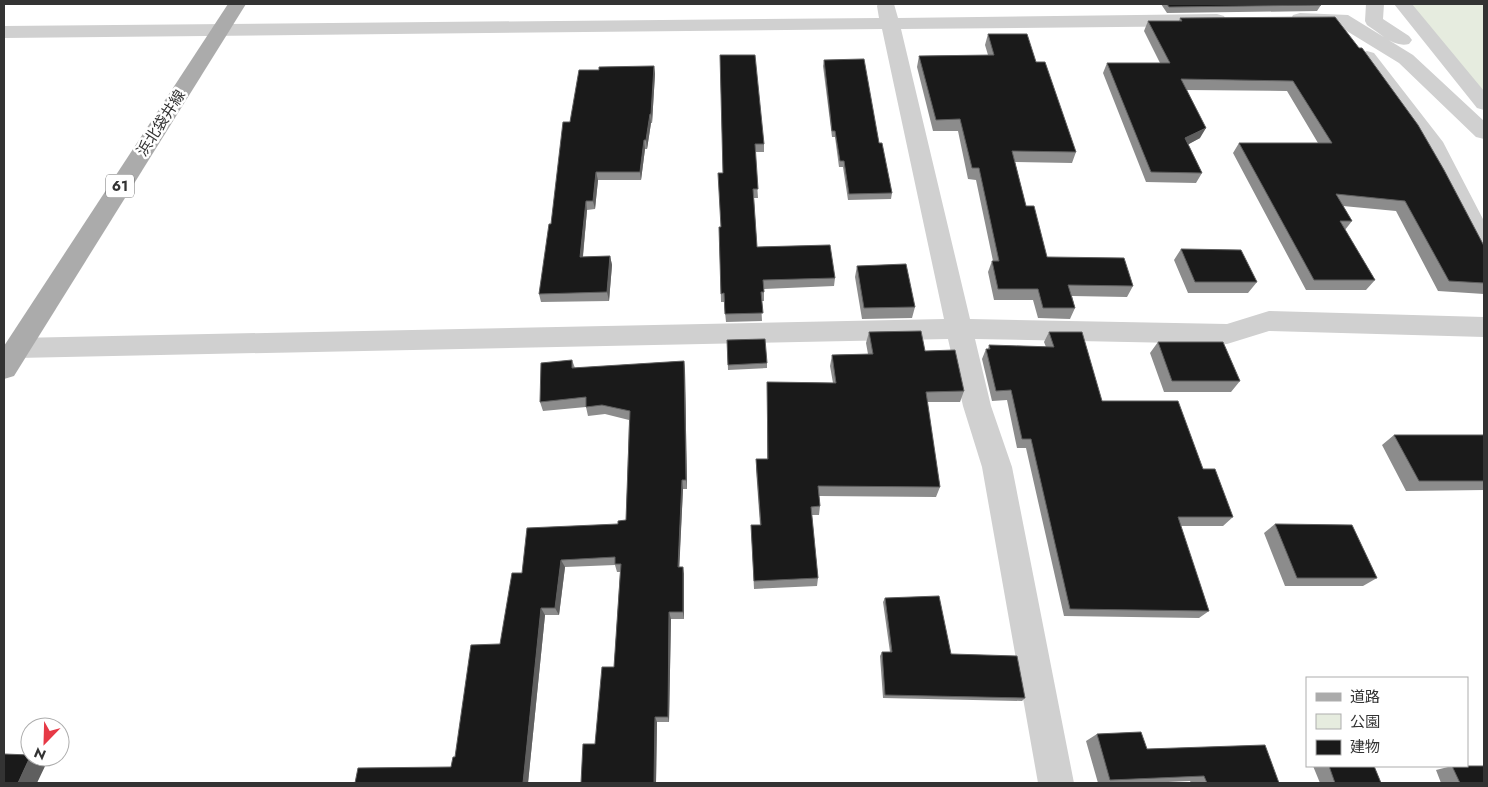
<svg xmlns="http://www.w3.org/2000/svg" width="1488" height="787" viewBox="0 0 1488 787" font-family="Jost,'Noto Sans JP',sans-serif">
<style>
.green{fill:#e6ecdf}
.lines{fill:none;stroke-linecap:round;stroke-linejoin:round}
.minor{fill:#d0d0d0;fill-rule:evenodd}
.major{fill:#ababab;fill-rule:evenodd}
.wall{fill:#8c8c8c}
.shaded-wall{fill:#5f5f5f}
.building{fill:#1a1a1a;stroke:#5f5f5f}
.labels{text-anchor:middle;stroke-width:5;stroke-linejoin:round;paint-order:stroke}
.shield{fill:#fff;stroke:#707070;stroke-width:1}
.shield-label{font-size:14px;font-weight:bold;fill:#333}
.street-label{font-size:15px;fill:#333;stroke:#fff}
</style>
<rect width="100%" height="100%" fill="#fff"/>
<path class="green" d="M1404,4H1484V100Z"/>
<g class="lines">
<path class="minor" d="M878,4H894L898,18L1217,14L1224,16L1226,20L1224,24L1217,26L901,29L970,319L1227,324L1269,311L1484,317V337L1269,331L1227,344L975,339L991,406L1012,467L1074,783H1038L982,467L963,406L948,339L17,358L8,355L4,348L8,341L17,338L944,319L882,29L4,38V26L879,18L877,6Z
M1366,4H1384L1383,19L1409,36L1412,40L1409,44C1393,48 1380,33 1367,25L1365,21Z
M1394,4H1412L1484,91V110L1477,108Z
M1300,13L1348,15L1413,55L1484,121V139L1476,137L1399,63L1337,25L1293,23L1291,19L1293,15Z
M1367,51L1374,53L1443,142L1484,221V251L1476,249L1472,243L1422,144L1357,57L1360,53Z"/>
<path class="major" d="M228,4H246L14,376L4,379V346Z"/>
</g>
<path class="wall" d="M1161,4H1320L1321,5L1317,11L1167,13Z
M1335,17L1484,246V294L1438,291L1396,211L1343,206L1352,221L1345,230L1375,280L1366,290H1306L1233,153L1239,143H1318L1287,91L1187,90L1200,138L1188,144L1202,173L1196,183L1146,182L1103,73L1107,63H1160L1144,31L1148,21H1179L1180,18Z
M988,34L1036,62L1076,152L1072,163L1015,162L1026,206L1047,257L1133,286L1127,297L1072,296L1075,308L1070,319L1038,318L1033,300H994L988,272L992,261H993L976,180L968,179L958,131H933L917,67L919,56L988,55L985,45Z
M720,55L764,144V152H755L758,198H754L757,247L835,278L834,286L764,289V301H761L762,321L726,322L724,302H721L719,227H721L723,173Z
M824,60L879,143L892,193L891,199L848,200L843,167H839L835,137H832L823,66Z
M654,66L655,74L652,123H651L647,149H645L641,180H598L595,209L587,210L583,257L610,256L612,265L609,301L541,302L539,294L570,122L599,70Z
M1181,249L1257,282L1248,293H1188L1174,260Z
M857,266L915,307L912,318L862,319L855,277Z
M869,332L925,351L964,391L960,402H927L940,487L936,497L819,496L820,506L819,515H812L818,578L817,586L754,589L751,525H760L756,469V459H767V382L833,383L830,366L832,355L868,354L866,343Z
M1049,332L1102,401L1203,469L1233,517L1223,526H1180L1209,611L1199,618L1064,616L1026,448H1017L1007,400L992,401L982,359L986,349H988L989,345L1046,347L1044,342Z
M727,340L767,363V368L728,370Z
M1158,342L1240,381L1231,392H1164L1150,353Z
M572,360L575,368L684,361L685,371L687,489H683L679,567L684,574V619H671L669,722H657L656,783H581L595,744L614,667L620,572H617L615,565L565,567L559,615H545L528,783H355L451,767L455,757L500,644L522,573L626,520L629,420L605,414L588,416L586,407L543,411L540,402Z
M1394,435H1484V490L1406,491L1382,445Z
M1275,524L1377,578L1363,586H1285L1264,533Z
M885,598L951,654L1025,698L1022,701L883,698L880,656L882,652H890L883,602Z
M1097,734L1147,749L1279,783H1191L1190,781L1146,783H1098L1086,741Z
M1313,766H1374L1381,783H1320Z
M1452,766L1484,783H1441L1436,770Z"/>
<path class="shaded-wall" d="M654,66L655,74L652,123L651,114Z
M650,114L651,123L647,149L646,140Z
M1206,128L1200,138L1180,149L1185,138Z
M644,140L645,149L641,180L640,172Z
M596,172L598,180L595,209L593,201Z
M586,201L587,210L582,265L580,257Z
M610,256L612,265L609,301L607,292Z
M684,361L685,371L687,489L686,480Z
M682,480L683,489L679,574L678,567Z
M561,560L565,567L559,615L555,608Z
M683,567L684,574V619L683,612Z
M541,608L545,615L528,783H523Z
M669,612L671,619L669,722L668,717Z
M655,717L657,722L656,783H654Z
M30,757H39L48,760L37,783H18Z"/>
<path class="building" d="M1167,4H1320L1321,5L1169,7Z
M1335,17L1359,48H1362L1418,125L1444,170L1484,246V283L1449,281L1405,201L1336,194L1352,221H1340L1375,280H1314L1239,143H1332L1293,81L1181,79L1206,128L1185,138L1202,173L1151,172L1107,63H1170L1148,21H1182L1180,18Z
M988,34H1027L1036,62H1045L1076,152L1012,151L1026,206H1034L1047,257L1124,258L1133,286L1068,285L1075,308H1043L1038,289H998L992,261H999L979,168H972L960,119L936,120L919,56L994,55Z
M720,55H755L764,144H755L758,189H753L757,247L830,245L835,278L763,280L764,292H761L763,313L725,314L724,293L721,294L719,227H721L718,173H723Z
M864,59L879,143H882L892,193L849,194L844,161H840L835,131H832L824,60Z
M654,66L651,114H650L646,140H644L640,172H596L593,201H586L580,257L610,256L607,292L539,294L549,224H551L563,122H570L579,70H599V67Z
M1181,249L1241,250L1257,282H1195Z
M906,264L915,307L864,308L857,266Z
M921,331L925,351L955,350L964,391L926,392L940,487L818,486L820,506L811,507L818,578L754,581L751,525H761L756,459H768L767,382L836,383L832,355L873,354L869,332Z
M1049,332H1082L1102,401H1178L1203,469H1215L1233,517H1178L1209,611L1070,609L1031,439H1022L1011,390L996,391L986,349H990L989,345L1054,347Z
M765,339L767,363L728,365L727,340Z
M1158,342H1223L1240,381H1172Z
M572,360V368L684,361L686,480H682L678,567H683V612H669L668,717H655L654,783H581L583,744H595L602,667H614L621,564H615V557L561,560L555,608H541L523,783H355L358,768L451,767L453,757H455L471,645L500,644L512,573H522L527,528L618,524V521L626,520L630,411L602,405L586,407V397L540,402L541,363Z
M1394,435H1484V481H1419Z
M1275,524L1352,525L1377,578H1297Z
M939,596L951,654L1017,656L1025,698L885,695L882,652H892L885,598Z
M1141,732L1147,749L1265,745L1279,783H1207L1204,776L1110,780L1097,734Z
M4,754L30,755V757L18,783H4Z
M1329,766H1374L1381,783H1335Z
M1452,766H1484V783H1460Z"/>
<g class="labels">
<rect class="shield" x="106" y="174.5" width="28" height="23" rx="4"/>
<g class="shield-label">
<text x="120" y="191">61</text>
</g>
<g class="street-label">
<text transform="translate(161 123) rotate(-57)" y="5">浜北袋井線</text>
</g>
</g>
<rect width="1488" height="787" fill="none" stroke="#333333" stroke-width="10"/>
<rect x="1306" y="677" width="162" height="90" fill="#ffffff" stroke="#adadad"/>
<rect x="1316" y="693" width="25" height="8" fill="#ababab" stroke="#adadad"/>
<text x="1350" y="702" font-size="15" fill="#333333">道路</text>
<rect x="1316" y="714" width="25" height="15" fill="#e6ecdf" stroke="#adadad"/>
<text x="1350" y="727" font-size="15" fill="#333333">公園</text>
<rect x="1316" y="740" width="25" height="15" fill="#1a1a1a" stroke="#adadad"/>
<text x="1350" y="752" font-size="15" fill="#333333">建物</text>
<g transform="translate(45 742) rotate(203)"><circle r="24" fill="#ffffff" stroke="#adadad"/>
<path d="M0-4L9 19L0 12L-9 19Z" fill="#e63946"/>
<text y="-8" font-size="14" font-weight="bold" text-anchor="middle" fill="#333333">N</text>
</g>
</svg>
